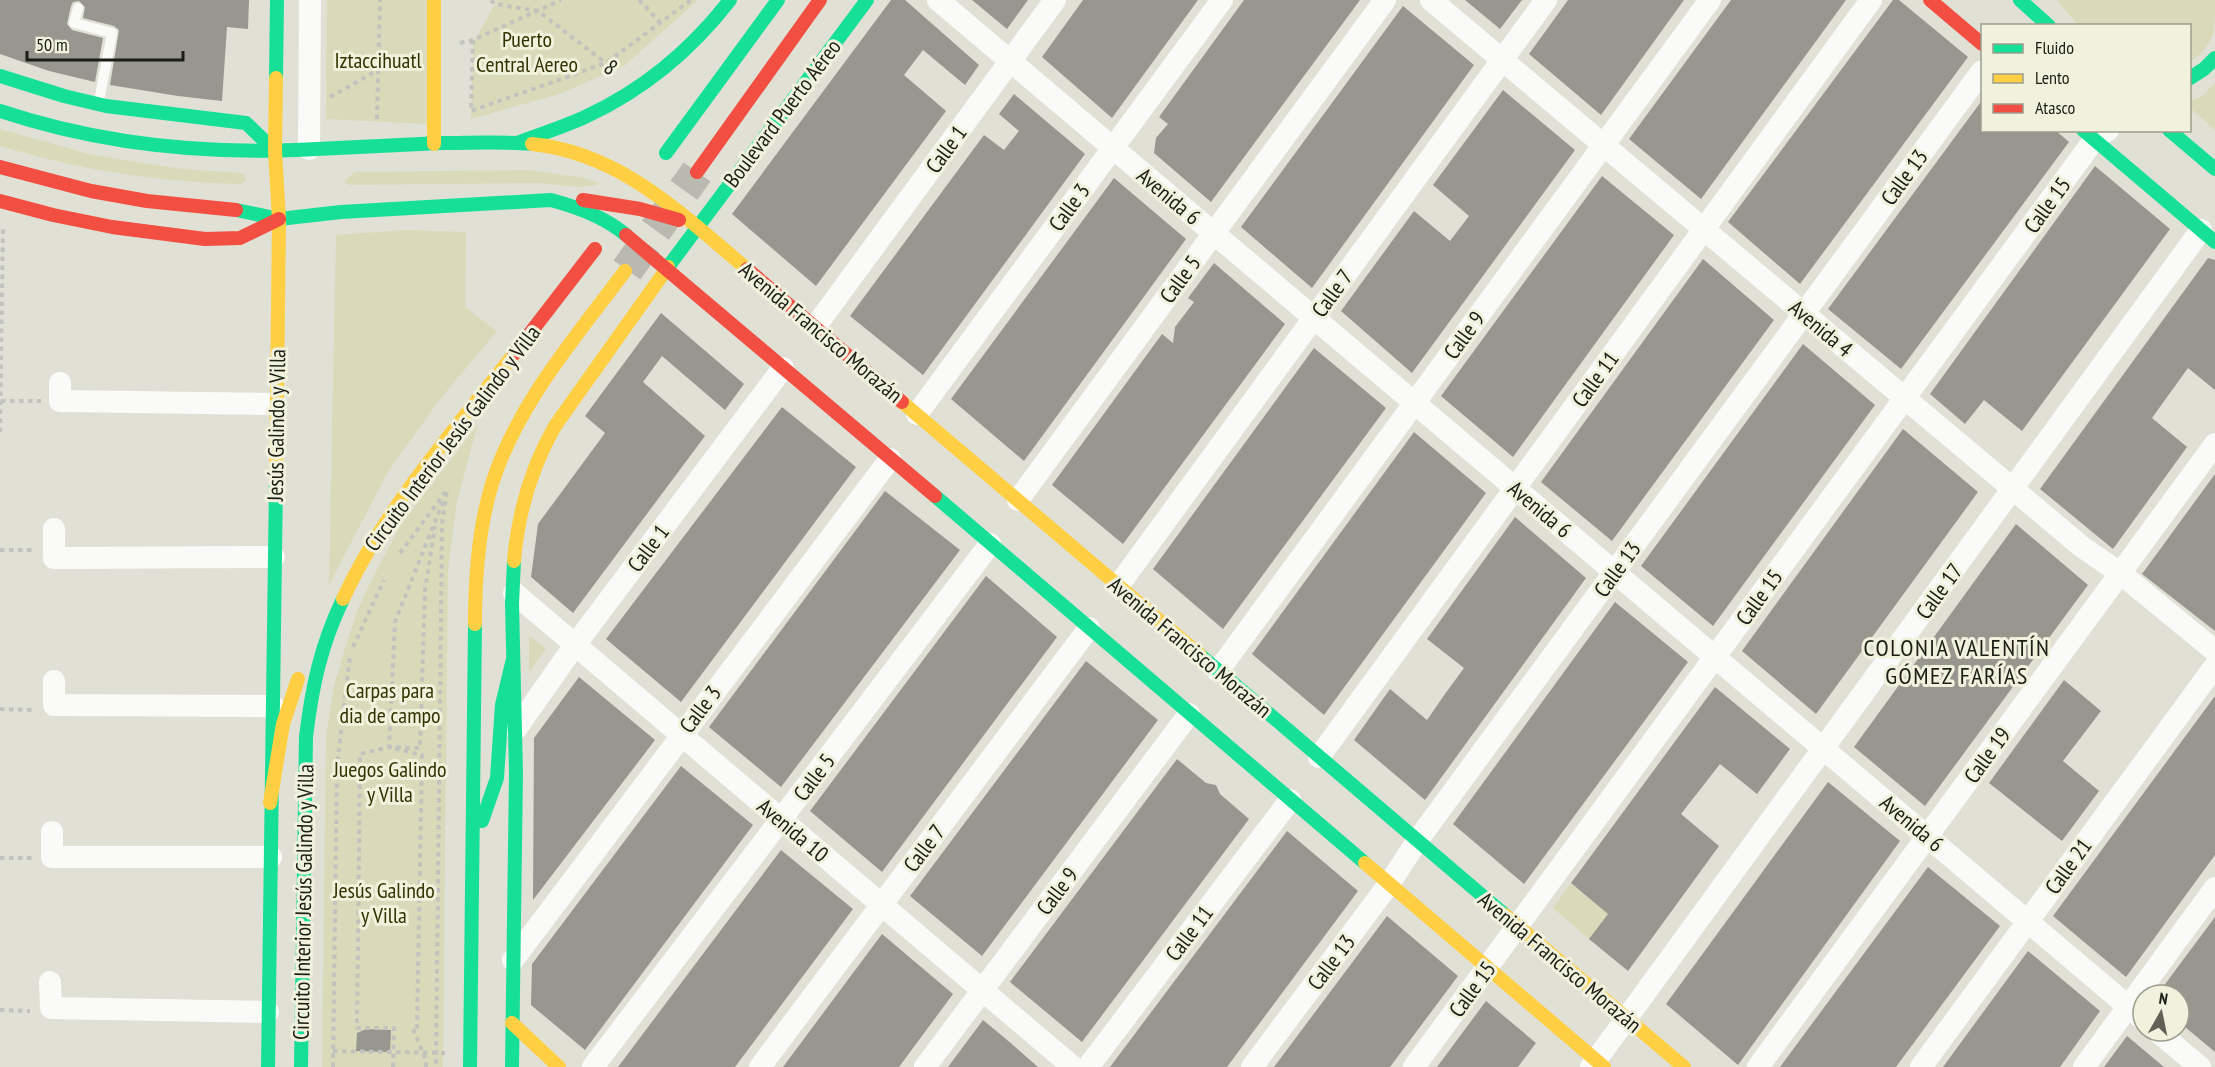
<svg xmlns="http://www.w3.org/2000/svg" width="2215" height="1067" viewBox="0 0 2215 1067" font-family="'PT Sans Narrow',sans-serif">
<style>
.green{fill:#dadaba}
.building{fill:#979790}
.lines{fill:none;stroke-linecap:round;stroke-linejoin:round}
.highway-tunnel{stroke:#b9b9af;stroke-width:33;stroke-dasharray:33 16;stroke-linecap:butt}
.path{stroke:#c2c2be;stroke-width:4;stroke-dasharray:4.5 4.5;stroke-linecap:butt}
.lane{stroke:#fafaf9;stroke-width:10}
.street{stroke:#fafaf9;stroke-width:22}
.fast{stroke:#16e098;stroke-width:14}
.slow{stroke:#ffcf43;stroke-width:14}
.jam{stroke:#f24e42;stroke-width:14}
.labels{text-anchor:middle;stroke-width:6;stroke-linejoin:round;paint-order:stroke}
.park-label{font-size:22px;fill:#343300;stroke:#f1f2dd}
.street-label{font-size:22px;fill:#1c1d15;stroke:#f1f2dd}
.neighbourhood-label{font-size:24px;letter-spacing:1.5px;fill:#1c1d15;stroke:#f1f2dd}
</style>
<rect width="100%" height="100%" fill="#e0e0d5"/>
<path class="green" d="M327,0H429L428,124L326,119Z
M497,0H698L624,66L559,94L471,119L473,44Z
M2057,0H2215C2215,33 2215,44 2190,62V26L2078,25Z
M2215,83V130L2190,108V101L2201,97Z
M0,129L93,155L182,169L241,173L245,175L246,181L240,184C158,182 79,170 0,146Z
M530,170L585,178L598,183V185L579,187L538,183L350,185L345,183V180L355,172Z
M405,230L466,232L465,307L497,331L441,398L389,470L329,585L336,235Z
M478,424L457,501L448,569L443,1067H322L326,738L333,690L345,648L357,611L374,575L400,526Z
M529,635L546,649L529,672Z
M1571,883L1608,914L1589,939L1553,908Z"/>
<path class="building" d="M0,0H249L248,29L227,27L222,101L178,96L110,85L119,30L114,26L83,18L85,7L79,1L73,2L71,6L67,24L72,30L103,38L95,82L49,71L0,54Z
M891,0H905L979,65L965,85L923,50L904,75L946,111L816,286L732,214Z
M972,0H1028L1007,29Z
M1083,0H1198L1112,118L1042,57Z
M1244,0H1360L1211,202L1154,153L1156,138L1168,124L1159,117Z
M1465,0H1522L1500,29Z
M1568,0H1684L1601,115L1529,54Z
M1731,0H1846L1701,199L1629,139Z
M1893,0H1899L1968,57L1800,284L1728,222Z
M1403,6L1474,65L1312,288L1241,227Z
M1503,90L1575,150L1412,373L1341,311L1414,211L1450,241L1469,216L1433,185Z
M1014,94L1085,154L923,375L850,316L984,135L1004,150L1019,131L999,114Z
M1983,99V130H2055L2069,142L1901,369L1828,309Z
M2095,166L2170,229L2022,431L1984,400L1965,424L1930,394Z
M1602,176L1674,235L1513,457L1441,396Z
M1114,178L1186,239L1024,461L951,399Z
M2208,258L2215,260V390L2188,368L2152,418L2187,447L2113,549L2040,489Z
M1703,259L1774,320L1612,541L1541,482Z
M1214,263L1285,324L1123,544L1052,485L1162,334L1173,343L1175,327L1194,302L1188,298Z
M661,313L744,384L725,410L662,356L643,382L705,436L573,613L531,577L538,524L605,433L585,416Z
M1803,344L1875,405L1713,626L1641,566Z
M1314,348L1386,408L1223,629L1153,569Z
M782,407L856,467L681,702L606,639Z
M1903,429L1978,492L1816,714L1742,651Z
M1414,432L1486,493L1324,715L1252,654Z
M2215,474V631L2142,574Z
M885,491L960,550L781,787L709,727Z
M1515,517L1586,578L1425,800L1354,740L1390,689L1427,720L1445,694L1464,668L1427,639Z
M2016,524L2088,585L1925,806L1854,747Z
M986,576L1057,637L882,872L810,811Z
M1615,602L1688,662L1524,884L1453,824Z
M1086,661L1158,720L982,956L910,896Z
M579,677L655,740L533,900L534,738Z
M2064,680L2101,711L2063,761L2099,791L2062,841L1989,783Z
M1715,687L1790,749L1757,794L1720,764L1681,814L1719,846L1628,971L1589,939L1608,914L1571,883Z
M2215,696V855L2126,977L2053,916Z
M1177,759L1206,783L1216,785L1220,794L1249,819L1082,1042L1010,982Z
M681,766L753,825L585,1050L531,1005L532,964Z
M1828,782L1900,841L1738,1065L1666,1004Z
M1287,831L1358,891L1227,1067H1110Z
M781,850L853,909L735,1067H618Z
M1928,867L2000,926L1896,1067H1780Z
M1387,916L1458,976L1390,1067H1274Z
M2215,917V1052L2179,1022V995H2157Z
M882,934L953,994L899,1067H783Z
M2028,951L2100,1011L2060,1067H1943Z
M1486,1001L1536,1043L1518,1067H1437Z
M983,1020L1006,1039L1038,1067H948Z
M366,1029L391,1030L390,1052L356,1051L357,1033Z
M2127,1036L2164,1067H2104Z"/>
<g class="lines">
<path class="highway-tunnel" d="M627,270L697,172"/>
<path class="path" d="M491,0L495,4L538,11L615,70
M639,0L661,23
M473,40L471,111L606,63L691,0
M460,43L473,40L561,0
M330,97L378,70L410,59
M377,119L380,0
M1,401H41
M0,432L3,227
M0,550H35
M400,553L447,490L442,524L436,1067
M353,647L384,580
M0,709L35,710
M0,858H33
M0,1010L30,1011
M333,1051L445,1053
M333,1067L337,765L350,656
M393,1067L394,1028H357L360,754L389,747L395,622L444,499
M426,1067V1060L413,1029H417L422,755L389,747L420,748L425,590L435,526"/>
<path class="lane" d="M78,8L74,23L112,33L99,101"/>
<path class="street" d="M938,0L2143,1019
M1431,0L2082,547L2120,573L2215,651
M309,149L310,0
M815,327L1055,0
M60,383V401L276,404
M917,414L1222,0
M1018,500L1385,0
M54,529V558L274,557
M1118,586L1546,0
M514,593L1073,1067
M1218,671L1710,0
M54,681V705L273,706
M516,729L575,645L783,368
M1319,757L1871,0
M52,832V857H271
M513,960L890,459
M50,982L51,1008L268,1012
M2157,1031L2200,1067
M593,1067L990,544
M760,1067L1089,628
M925,1067L1189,714
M1088,1067L1290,800
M1252,1067L1389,884L1417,841L1982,71
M1414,1067L2094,140L2108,130
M1591,1067L2201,230
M1758,1067L2215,444
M1921,1067L2215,666
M2084,1067L2215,888"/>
<path class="fast" d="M2020,0L2049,26
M0,76L64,96L106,106L246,123L275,151
M276,78L277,0
M2190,78L2204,69L2215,58
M0,111C96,143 195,154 296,150C344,148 392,145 441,143C471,143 502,141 532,144
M2083,130L2215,242
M2169,130L2215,169
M517,143C540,134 564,127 587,116C643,90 692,49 730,0
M666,153L778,0
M236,210L279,219L341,212L551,200C577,207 605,217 626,235
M668,267L867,0
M935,496L1365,863
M1200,655L1505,915
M482,821L497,778L502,705L513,659
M268,1067L276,481
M301,1067L306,737C312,686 321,645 343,599
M470,1067L475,624
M512,1067L516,773L512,604L514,561"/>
<path class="slow" d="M434,0V144
M532,144C621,153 681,214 747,269
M902,402L1200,655
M276,481L279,219L275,151L276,78
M514,561C518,513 531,468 555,426L668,267
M343,599C385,508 453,432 514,354
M475,624C475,578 478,529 492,484C517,404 576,337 625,271
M270,803L283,724L298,679
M1365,863L1604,1067
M1505,915L1684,1067
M512,1023L559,1067"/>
<path class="jam" d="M1930,0L1982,44
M0,167L91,191L147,201L236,210
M697,172L820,0
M583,200L640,209L679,220
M0,201L53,215L112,227L205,239L240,238L279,219
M626,235L935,496
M747,269L902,402
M514,354L595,249"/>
</g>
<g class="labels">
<g class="park-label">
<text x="527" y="47">Puerto<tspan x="527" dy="25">Central Aereo</tspan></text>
<text x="378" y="68">Iztaccihuatl</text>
<text x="390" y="698">Carpas para<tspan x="390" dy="25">dia de campo</tspan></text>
<text x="390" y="777">Juegos Galindo<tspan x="390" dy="25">y Villa</tspan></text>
<text x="384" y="898">Jesús Galindo<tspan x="384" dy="25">y Villa</tspan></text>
</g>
<g class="street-label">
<text transform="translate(611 67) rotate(38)" y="8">8</text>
<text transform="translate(782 113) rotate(-53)" y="8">Boulevard Puerto Aéreo</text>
<text transform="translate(946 149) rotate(-54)" y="8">Calle 1</text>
<text transform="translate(1904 177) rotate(-54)" y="8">Calle 13</text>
<text transform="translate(1169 196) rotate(40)" y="8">Avenida 6</text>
<text transform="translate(2047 205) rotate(-54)" y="8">Calle 15</text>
<text transform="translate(1069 207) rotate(-54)" y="8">Calle 3</text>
<text transform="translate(1180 279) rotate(-54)" y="8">Calle 5</text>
<text transform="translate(1332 293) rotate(-54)" y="8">Calle 7</text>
<text transform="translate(1821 328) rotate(40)" y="8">Avenida 4</text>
<text transform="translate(821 332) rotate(40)" y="8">Avenida Francisco Morazán</text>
<text transform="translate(1464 335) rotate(-54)" y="8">Calle 9</text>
<text transform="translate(1595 379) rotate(-54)" y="8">Calle 11</text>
<text transform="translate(276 425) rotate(-89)" y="8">Jesús Galindo y Villa</text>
<text transform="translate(452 438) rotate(-53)" y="8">Circuito Interior Jesús Galindo y Villa</text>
<text transform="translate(1540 509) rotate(40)" y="8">Avenida 6</text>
<text transform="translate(648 548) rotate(-53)" y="8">Calle 1</text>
<text transform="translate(1617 569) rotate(-54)" y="8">Calle 13</text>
<text transform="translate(1939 591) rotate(-54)" y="8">Calle 17</text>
<text transform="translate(1759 597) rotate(-54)" y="8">Calle 15</text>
<text transform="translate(1190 647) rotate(40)" y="8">Avenida Francisco Morazán</text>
<text transform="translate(700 709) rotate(-53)" y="8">Calle 3</text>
<text transform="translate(1987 755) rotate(-54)" y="8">Calle 19</text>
<text transform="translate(814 777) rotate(-53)" y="8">Calle 5</text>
<text transform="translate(1912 823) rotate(40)" y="8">Avenida 6</text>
<text transform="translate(793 830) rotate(40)" y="8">Avenida 10</text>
<text transform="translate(924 848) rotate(-53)" y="8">Calle 7</text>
<text transform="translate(2068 866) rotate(-54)" y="8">Calle 21</text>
<text transform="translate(1057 891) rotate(-53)" y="8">Calle 9</text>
<text transform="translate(303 902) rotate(-89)" y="8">Circuito Interior Jesús Galindo y Villa</text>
<text transform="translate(1189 933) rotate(-53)" y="8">Calle 11</text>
<text transform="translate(1331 962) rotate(-53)" y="8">Calle 13</text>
<text transform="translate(1560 962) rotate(40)" y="8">Avenida Francisco Morazán</text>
<text transform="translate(1472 989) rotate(-54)" y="8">Calle 15</text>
</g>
<g class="neighbourhood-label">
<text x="1957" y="656">COLONIA VALENTÍN<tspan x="1957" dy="28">GÓMEZ FARÍAS</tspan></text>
</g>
</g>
<rect x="1981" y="24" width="210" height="108" fill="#f1f2dd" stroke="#9c9d8d" stroke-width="1.5"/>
<rect x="1993" y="44" width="30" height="9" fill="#16e098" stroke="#9c9d8d" stroke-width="1.5"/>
<text x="2035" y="54" font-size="18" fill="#1c1d15">Fluido</text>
<rect x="1993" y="74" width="30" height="9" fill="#ffcf43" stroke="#9c9d8d" stroke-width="1.5"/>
<text x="2035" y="84" font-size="18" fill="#1c1d15">Lento</text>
<rect x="1993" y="104" width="30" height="9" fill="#f24e42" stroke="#9c9d8d" stroke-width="1.5"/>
<text x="2035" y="114" font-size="18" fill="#1c1d15">Atasco</text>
<g transform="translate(2161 1013) rotate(9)"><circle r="28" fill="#f1f2dd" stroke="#9c9d8d" stroke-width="1.5"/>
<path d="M0-4.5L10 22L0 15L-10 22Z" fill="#616158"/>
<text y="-9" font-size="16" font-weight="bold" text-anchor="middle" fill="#1c1d15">N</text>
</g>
<path d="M27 51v9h156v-9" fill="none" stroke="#1c1d15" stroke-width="3"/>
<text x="36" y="51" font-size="18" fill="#1c1d15" stroke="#f1f2dd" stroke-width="4.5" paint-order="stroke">50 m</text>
</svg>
